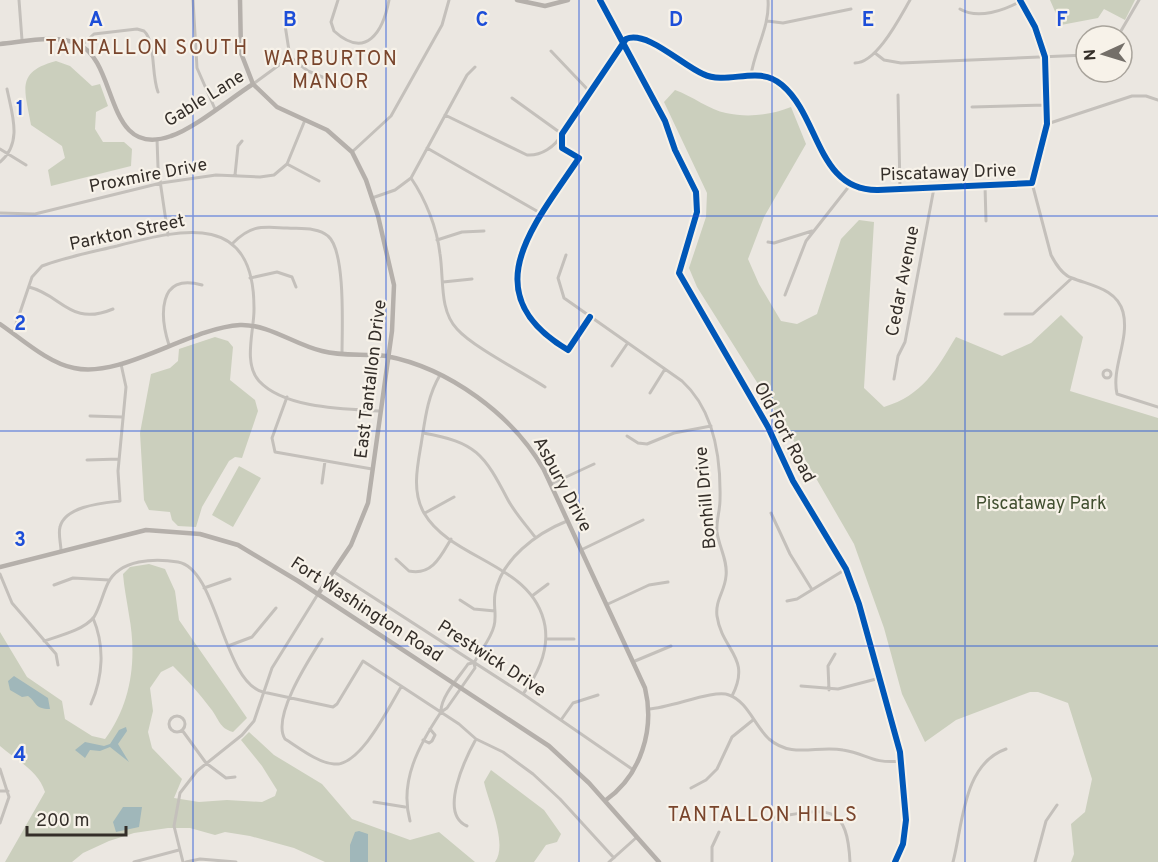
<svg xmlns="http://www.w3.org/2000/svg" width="1158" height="862" viewBox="0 0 1158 862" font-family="Overpass,sans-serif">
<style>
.green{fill:#cbcfbd}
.water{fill:#a0b7ba}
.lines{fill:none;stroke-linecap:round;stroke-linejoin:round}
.street{stroke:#c4c0bb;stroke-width:3}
.secondary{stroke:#b5b0ab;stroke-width:4.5}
.cycleway-casing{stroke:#f7f2e9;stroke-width:10}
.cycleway{stroke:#0057b8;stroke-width:6}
.grid{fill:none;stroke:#1d4ed8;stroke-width:1.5;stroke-opacity:0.55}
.labels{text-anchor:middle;stroke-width:4.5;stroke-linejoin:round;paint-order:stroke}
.street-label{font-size:18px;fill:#342e29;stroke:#f7f2e9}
.park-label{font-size:18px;fill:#414f30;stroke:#f7f2e9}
.neighbourhood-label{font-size:20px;letter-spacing:1.5px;fill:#79452c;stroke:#f7f2e9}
.grid-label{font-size:20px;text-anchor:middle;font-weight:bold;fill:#1d4ed8;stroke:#f7f2e9;stroke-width:4.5;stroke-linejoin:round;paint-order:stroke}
</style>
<rect width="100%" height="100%" fill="#ebe7e1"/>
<path class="green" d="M1050,0H1135L1125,20L1104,9L1098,18L1061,25Z
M56,61L70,66L92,86L100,84L108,106L96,112L95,129L103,142H124L132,149L131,166L51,186L48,170L65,158L62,146L31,125C25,90 15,72 56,61Z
M675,90C692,96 710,110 726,113C748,118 771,115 791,107L806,144L764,217L748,259L759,284L781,321L797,324L817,314L841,239L859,220L874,222L864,388L884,407C923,395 936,370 956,337L1002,356L1031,343L1061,315L1083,337L1070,391L1158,418V862H1071L1074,854L1071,824L1085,812L1092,779L1068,703L1038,692H1030L956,720L925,742L902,694L884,628L854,544L802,454L697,287L689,268L706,217L707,193L664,102Z
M215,337L228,341L233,347L230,380L255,400L258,411L242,458L235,457L229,461L202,507L196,527L178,526L172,520L170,512L149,510L144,500L140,433L151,374L170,368L178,361L179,349Z
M239,466L261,478L233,527L212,515Z
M149,564L165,569L175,591L179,620L247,718L233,732C219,728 219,719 211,709C200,694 186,679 173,666L161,672L150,688L153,711L148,732L152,748L182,779L174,798L199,802L227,800L262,802L275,796L277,790L262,766L241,740L249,732L274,755L322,784L352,819L410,840L439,832L475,862H325L294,848L250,836L225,832L215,835L190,828H168L134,833L109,841L83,853L72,862H5L45,792C38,770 17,761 0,746V632L27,677L62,701L65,719L92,736L105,739C132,703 137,658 129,615C127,601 124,588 123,574L130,567Z
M491,770L544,810L561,834L557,842L546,845L534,862H495C508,844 489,804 484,782Z"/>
<path class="water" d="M14,676L48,698L50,709C34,709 37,702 28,696L22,697L10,690L8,681Z
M126,727L127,731L118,744L129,762L110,747L100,751L90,750L85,758L75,750L85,742L104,746L110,744L119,730Z
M123,807H142L139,827L116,832L113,822Z
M359,831L368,834V862H350V845L355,832Z"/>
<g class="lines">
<path class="street" d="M19,0L22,40
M193,0L197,68L215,109
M338,0L331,22L334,31C366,60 383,32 389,0
M960,9C978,20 1005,10 1021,1
M767,21L783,23L851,9
M285,25L290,57L308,71L346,87
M1118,36L1139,0
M81,46L94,34L137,29L144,31C156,42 151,74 158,92
M551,51L590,92
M875,53L884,60L901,63L1086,55
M855,63C877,63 900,17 910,0
M751,75C755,49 770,26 768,0
M253,84L290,57
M898,95L900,189
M972,107L1046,105
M445,115L527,155C541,156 555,147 562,134L512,98
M1047,124L1132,96H1146L1158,100
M157,139L158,167L168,235
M427,148L542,214
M0,149L26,165
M352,152L391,116L442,25L449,0
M0,162C23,143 12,114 7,89
M287,164L319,181
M235,175L238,146L242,141
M411,178C426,200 437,228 440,254C444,279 439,310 457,329C473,347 522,372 545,387
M1032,183L1051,255C1055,263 1063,275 1072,278C1092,286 1117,289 1123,312C1130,339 1111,368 1117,394L1158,407
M985,186L986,221
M372,198L395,190L411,178L467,75L475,67
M0,213L35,214L161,183L216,175L260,177L274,175L287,164L305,120
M437,240L462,232L484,231
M768,242L774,243L812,231
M233,243C252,224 262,227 287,228C300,229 318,227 328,236C346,251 342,330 342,354
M566,255L558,278L564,298L682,381C714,410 721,458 720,500C720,511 716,521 717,532C719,547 728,561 726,576C725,591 715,600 717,616C722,651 752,657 732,696
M250,278L277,272L292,277L296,287
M443,282L472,279
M29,287C62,295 70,327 113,309
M785,295L806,241L850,185
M1005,314H1033L1072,278
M590,317L568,350C472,293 534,225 579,158L562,148V134L626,39C647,30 683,66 703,74C728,86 758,64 782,85C820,117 817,191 878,190L1032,183L1047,124L1045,57L1035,27L1020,0
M13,333L32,277L42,266C66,257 92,252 117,246C185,228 255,212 254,310C254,331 243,363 259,381C285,409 346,409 381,411
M169,345C160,317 157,272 202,285
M612,366L627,344
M1103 374a4 4 0 1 1 8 0a4 4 0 1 1-8 0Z
M440,375C427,397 425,420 421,445C417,468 412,492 424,513C452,561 534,563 545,626C549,651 538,674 523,694
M894,379L898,356L905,342L934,188
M650,393L665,369
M287,397L272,438L275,452L372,469
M90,416L122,417
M423,433C476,442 484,454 508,500C515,513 526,525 535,537
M627,436L638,443L647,444L674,433L711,426
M87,460L119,459
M322,483L325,461
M551,484L594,464
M425,513L454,497
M771,513L790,554L811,588
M583,549L643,520
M61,551C61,544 58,534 60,527C65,506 103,503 120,501L118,471L126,387L121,364
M396,559L409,571C432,576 441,556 451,539
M334,572L523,694L632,769
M0,574L12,603L56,654L58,665
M54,585L73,578L109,580
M204,588L230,579
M532,596L548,584
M460,600L474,609L495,611
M787,601L797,599L846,569
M608,604L649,585L668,582
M322,639C310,658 271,717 285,739C298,747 318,763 334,764C360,767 389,707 401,687
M546,639H574
M44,641C59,636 84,630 94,617C100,607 103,593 108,583C120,559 155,558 178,562C218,569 222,681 263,692L333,707L337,704L363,661L459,724L476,739L503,752L533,774L560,799L614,858
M228,646L252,637L276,608
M635,661L671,646
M801,686L838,689L880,678
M829,690L828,666L835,654
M91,704C103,677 105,646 93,618
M649,709C671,708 714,689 729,695C747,701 755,726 769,739C792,759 817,745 843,750C868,754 871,764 901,761
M441,711C441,696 460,676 468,664L472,663
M169 724a8 8 0 1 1 16 0a8 8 0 1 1-16 0Z
M561,720L573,703L598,695
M182,730L206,763L226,778L235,777
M423,740L429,743L432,741L435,735L430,729
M0,769L9,797L0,823
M691,788L706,780L717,769L732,737L753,720
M0,791H8
M374,802L405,807
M775,817C825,810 847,800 850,862
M410,821C399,781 419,745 441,712L447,708L475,668L474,663C480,651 491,639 494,626C497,616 493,605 495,594C501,559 537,533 567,521
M467,826C438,814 466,757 476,739
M134,862L179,850
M183,862L174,826L180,793L197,771L242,735L254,721L272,668L318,594
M186,862L200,859L236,862
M609,862L637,837
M712,862V847L719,832
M953,862C963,824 963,764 1006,749
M1035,862L1046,821L1057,805"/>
<path class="secondary" d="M240,0L241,53L253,84L277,107L327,130L352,152L366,180L378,216L394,285L392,331L368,503L351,545L318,594
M517,0L545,6L568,0
M600,0L665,121L675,150L696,192L697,212L679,273L768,427L793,481L846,569L859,604L900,752L906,820L903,844L895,862
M0,44C23,42 56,34 78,44C119,62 104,160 171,136C195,128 231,98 253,84
M0,324C22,339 48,363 74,368C121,379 189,328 240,325C269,324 295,345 322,351C343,357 365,353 386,356C449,368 513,415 544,470L645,688C655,729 641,775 606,800
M0,567L146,530L200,534L238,545L298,581L549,746L589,783L659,862"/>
<defs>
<path id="cycleway" d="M600,0L665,121L675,150L696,192L697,212L679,273L768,427L793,481L846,569L859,604L900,752L906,820L903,844L895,862
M590,317L568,350C472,293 534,225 579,158L562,148V134L626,39C647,30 683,66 703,74C728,86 758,64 782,85C820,117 817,191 878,190L1032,183L1047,124L1045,57L1035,27L1020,0"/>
</defs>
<use href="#cycleway" class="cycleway-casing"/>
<use href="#cycleway" class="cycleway"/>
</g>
<path class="grid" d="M193,0V862M386,0V862M579,0V862M772,0V862M965,0V862M0,216H1158M0,431H1158M0,646H1158"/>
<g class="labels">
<g class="street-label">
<text transform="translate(204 98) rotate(-32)" y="6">Gable Lane</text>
<text transform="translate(948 172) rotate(-2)" y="6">Piscataway Drive</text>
<text transform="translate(148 175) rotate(-11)" y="6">Proxmire Drive</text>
<text transform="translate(127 232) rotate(-12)" y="6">Parkton Street</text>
<text transform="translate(902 281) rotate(-79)" y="6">Cedar Avenue</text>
<text transform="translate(370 379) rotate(-83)" y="6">East Tantallon Drive</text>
<text transform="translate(785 432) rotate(62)" y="6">Old Fort Road</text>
<text transform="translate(563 484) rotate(62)" y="6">Asbury Drive</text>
<text transform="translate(705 498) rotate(-95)" y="6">Bonhill Drive</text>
<text transform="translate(367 609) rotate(33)" y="6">Fort Washington Road</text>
<text transform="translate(492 658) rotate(33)" y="6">Prestwick Drive</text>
</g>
<g class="park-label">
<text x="1041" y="509">Piscataway Park</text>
</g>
<g class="neighbourhood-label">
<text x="147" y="54">TANTALLON SOUTH</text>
<text x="331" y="65">WARBURTON<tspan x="331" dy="23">MANOR</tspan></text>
<text x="763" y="821">TANTALLON HILLS</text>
</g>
</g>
<g class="grid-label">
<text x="96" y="26">A</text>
<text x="290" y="26">B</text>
<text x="482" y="26">C</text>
<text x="676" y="26">D</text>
<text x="868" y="26">E</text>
<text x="1062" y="26">F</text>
<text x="20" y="115">1</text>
<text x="20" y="330">2</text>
<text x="20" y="546">3</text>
<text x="20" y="761">4</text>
</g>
<g transform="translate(1104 54) rotate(266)"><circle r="28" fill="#f7f2e9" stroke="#a9a49c" stroke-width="1.5"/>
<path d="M0-4.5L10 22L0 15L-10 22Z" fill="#746f69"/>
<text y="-9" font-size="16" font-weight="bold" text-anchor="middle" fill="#342e29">N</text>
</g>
<path d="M27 826v9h99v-9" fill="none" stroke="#342e29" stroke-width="3"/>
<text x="36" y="826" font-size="18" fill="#342e29" stroke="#f7f2e9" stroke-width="4.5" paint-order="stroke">200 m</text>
</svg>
